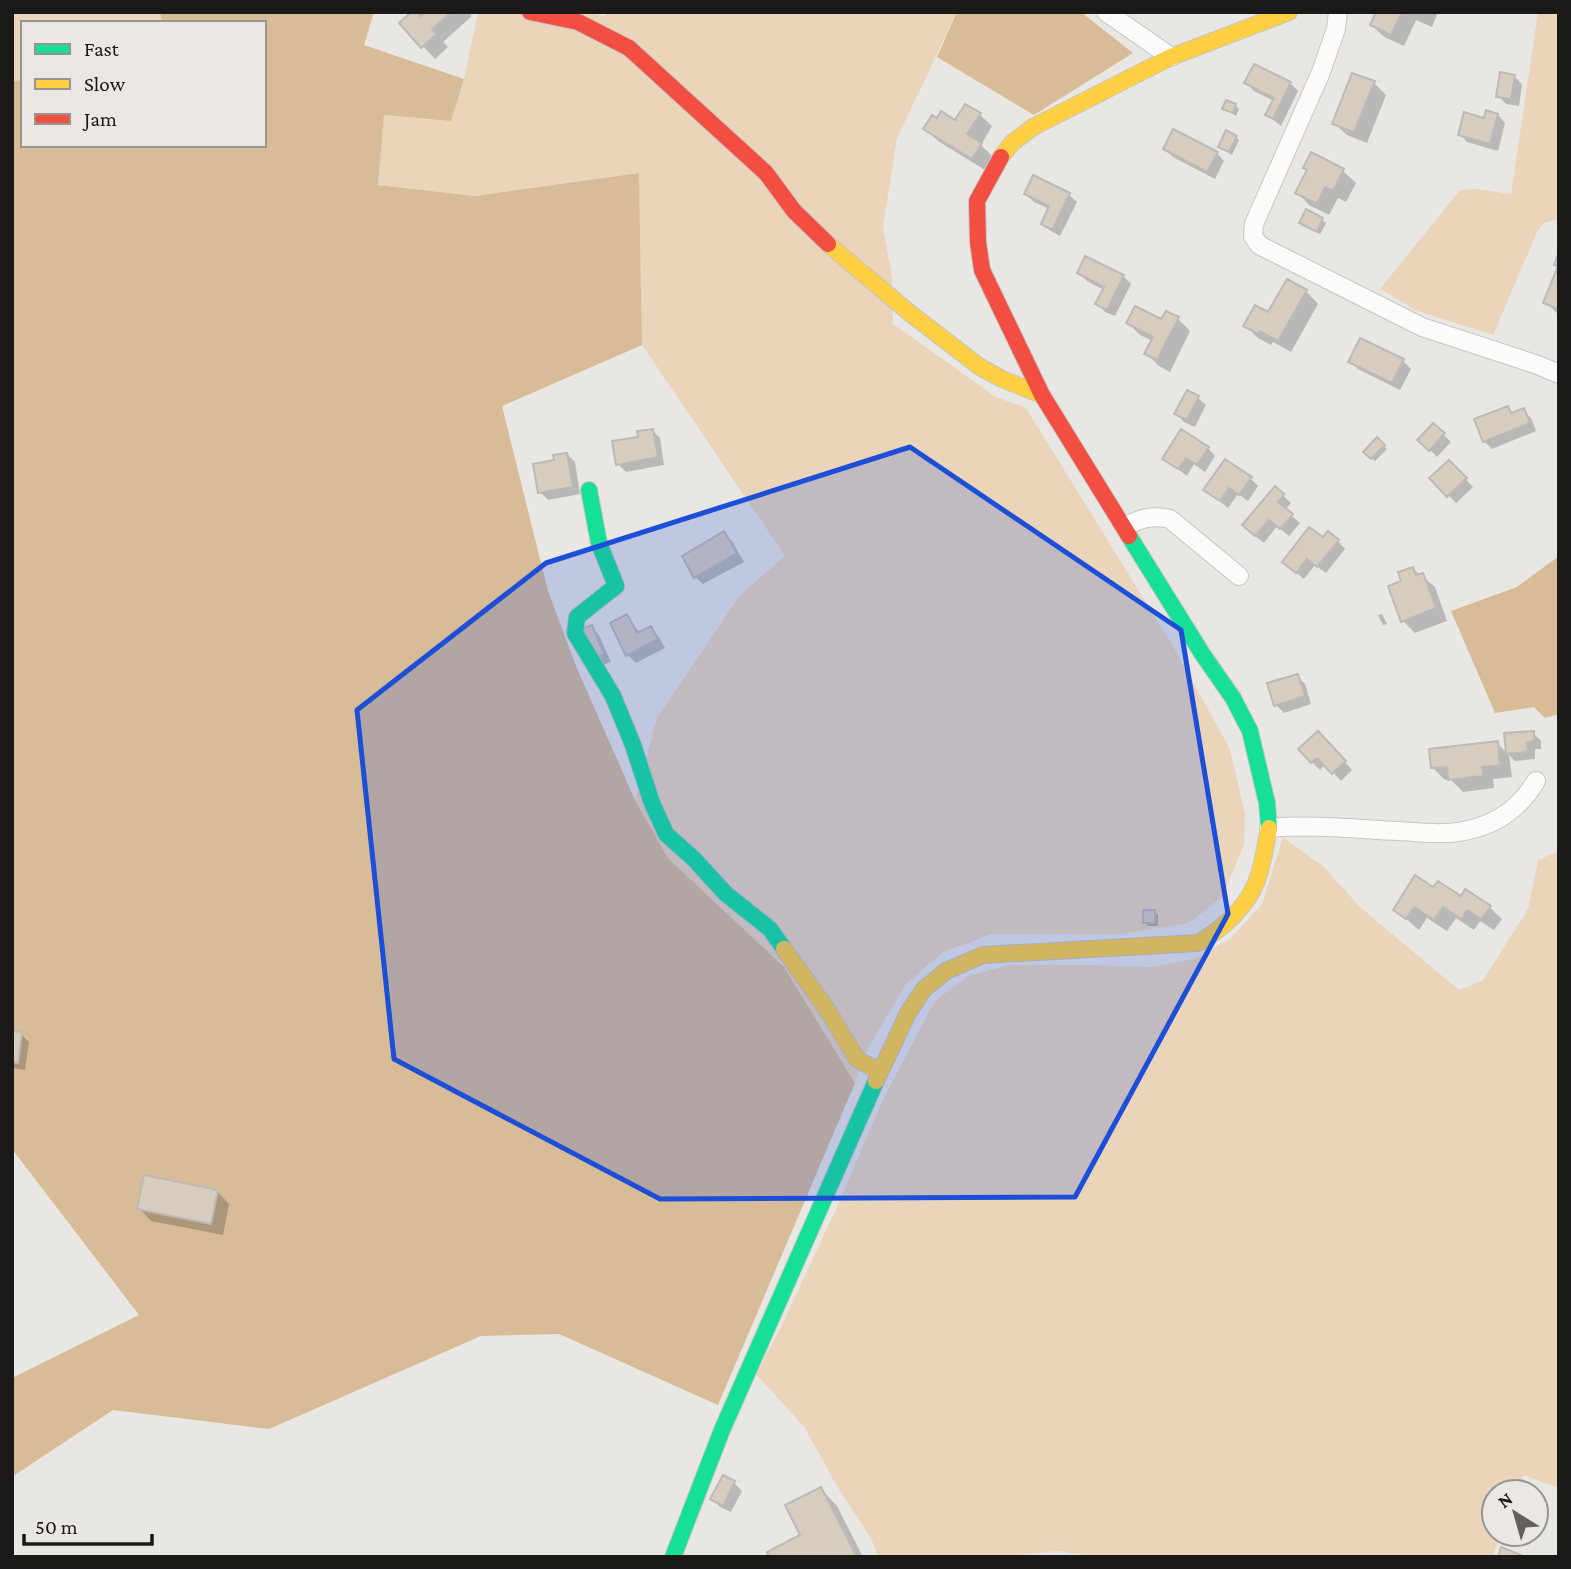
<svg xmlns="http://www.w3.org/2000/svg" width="1571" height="1569" viewBox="0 0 1571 1569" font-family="'Crimson Pro',serif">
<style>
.green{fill:#ead5bb}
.forest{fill:#d8bc98}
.shadow{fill:#0003}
.building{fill:#d7cdbf;stroke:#bcbab8;stroke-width:2}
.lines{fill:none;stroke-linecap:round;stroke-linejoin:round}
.street-casing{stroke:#c6c5c3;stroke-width:20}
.fast-casing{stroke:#c6c5c3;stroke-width:18}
.slow-casing{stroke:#c6c5c3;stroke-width:18}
.jam-casing{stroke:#c6c5c3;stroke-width:18}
.street{stroke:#fcfbfb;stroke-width:18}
.fast{stroke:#16e098;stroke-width:16}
.slow{stroke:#ffcf43;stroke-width:16}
.jam{stroke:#f24e42;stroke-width:16}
.marked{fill:#1d4ed8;fill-opacity:0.2;stroke:#1d4ed8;stroke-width:5;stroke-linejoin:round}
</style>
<rect width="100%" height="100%" fill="#e9e7e4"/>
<path class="green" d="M12,12H160L162,23H23V80L12,81Z
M478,12H585L604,16L608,12H957L897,138L883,227L892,277L893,324L996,397L1026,408L1173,646L1230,749L1245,814L1244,845L1222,897L1189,923L1121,934H992L943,952L905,985L869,1047L861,1064L855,1083L784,967L668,858L635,800L657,718L740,595L785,556L642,345L639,173L475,196L377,185L384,115L451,120L464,79Z
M1538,12H1559V219L1544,223L1537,232L1493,335L1417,311L1380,289L1460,190L1478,189L1511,194Z
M1283,837L1324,867L1360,907L1459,990L1483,980L1528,909L1538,860L1559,851V1488L1523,1475L1516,1492H1494V1534H1501L1492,1557H1098L1058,1551L997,1557H878L871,1538L835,1483L805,1428L756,1374L781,1327L836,1209L884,1097L935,1001L968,976L1009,965H1092L1150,967L1195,959L1231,938L1262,904Z"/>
<path class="forest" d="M160,12H374L364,45L464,79L451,121L384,115L378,185L475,196L639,173L642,345L502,406L548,591L576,666L635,800L668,858L784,967L855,1083L718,1405L559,1334L481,1336L269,1429L113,1410L12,1477V1378L139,1315L12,1149V81L23,80V145H264V23H162Z
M957,12H1081L1133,53L1034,115L937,57Z
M1559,556V714L1545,718L1534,707L1495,713L1451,611L1517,587Z"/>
<path class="shadow" d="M427,12H468L472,16L443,42L448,47L435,59L401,23L421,18Z
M1377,12H1438L1432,27L1416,20L1404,46L1384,37L1372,25Z
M1514,76L1522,84L1519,106L1506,104L1498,96Z
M1246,83H1290L1298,91L1281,126L1267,115L1274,101L1254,91Z
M1374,83L1386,95L1367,143L1347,135L1334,123Z
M1235,105L1239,109L1236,116L1224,109Z
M979,114L992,126L981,145L993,157L985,170L938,141L926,129L956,122Z
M1498,115L1505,123L1498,151L1467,142L1460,134Z
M1236,137L1239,140L1232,155L1220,147Z
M1165,149L1217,153L1224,161L1215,179L1173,157Z
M1343,171L1356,183L1346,202L1338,198L1329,215L1309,205L1297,192Z
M1034,178L1069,195L1077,202L1060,236L1051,231L1043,224L1050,209L1034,202L1026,194Z
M1322,220L1326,223L1320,234L1301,222Z
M1559,268V315L1545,302Z
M1079,273L1123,276L1131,284L1115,316L1105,312L1098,304L1104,290L1087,281Z
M1306,291L1318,304L1291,352L1273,342L1271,345L1258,338L1245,325L1268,314Z
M1178,319L1190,331L1170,372L1159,366L1147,354L1153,341L1140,335L1128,323Z
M1350,361H1403L1411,369L1400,390L1358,369Z
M1198,398L1206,405L1195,427L1184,422L1177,414Z
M1508,408L1514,414L1523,410L1531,418L1536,431L1492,449L1484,441Z
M1433,425L1451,442L1437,457L1420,440Z
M652,430L660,438L664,465L626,472L618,464L640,438Z
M1377,440L1387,449L1375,461L1366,452Z
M1208,448L1215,456L1205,472L1194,464L1187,476L1164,459Z
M567,454L575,462L580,494L548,500L540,492Z
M1449,462L1473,487L1456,503L1432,478Z
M1250,478L1258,486L1248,501L1238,494L1228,508L1206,490Z
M1275,488L1291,503L1285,510L1300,523L1289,536L1277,526L1264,543L1252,533Z
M724,534L732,541L744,562L703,584L695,577Z
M1323,540L1338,541L1345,549L1326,573L1315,565L1304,579L1292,569Z
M1413,569L1435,587L1447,621L1415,633L1403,621L1404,582Z
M1382,614L1387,624L1383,625L1378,615Z
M627,616L640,633L651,628L658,636L665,648L636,663L628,655Z
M591,627L599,635L611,662L602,665Z
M1297,676L1305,684L1311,704L1284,713L1276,705Z
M1318,733L1352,770L1341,781L1325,764L1320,770L1300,750Z
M1533,733L1541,741V749H1535V759L1515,761L1509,755L1512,777L1493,779L1494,788L1463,792L1450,779L1445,780L1433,768L1497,743L1508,754Z
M1434,890L1489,907L1502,919L1494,930L1480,921L1474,930L1456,918L1447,931L1427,918L1419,930L1395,909Z
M1154,911L1158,915V926H1148L1144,922Z
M12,1032L21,1034L29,1042L25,1070L12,1068Z
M217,1191L229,1204L223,1235L151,1221L139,1208Z
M734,1483L742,1491L731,1512L720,1507L713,1499Z
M821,1489L837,1506L863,1557H771L803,1536Z"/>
<path class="building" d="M411,12H417L421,16L425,12H451L432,29L437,34L421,48L399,23Z
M1376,12H1402L1391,35L1370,25Z
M1254,64L1291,82L1273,119L1265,115L1274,98L1244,83Z
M1500,72L1515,75L1511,99L1496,97Z
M1352,73L1375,81L1354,132L1332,124Z
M1226,100L1236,104L1233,113L1222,109Z
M965,104L981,113L967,134L982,143L972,159L923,129L932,115L937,118L941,111L955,120Z
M1486,110L1498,114L1490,144L1458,135L1464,112L1484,118Z
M1173,129L1218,152L1207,172L1163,149Z
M1226,130L1237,136L1229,152L1218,147Z
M1311,152L1344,169L1333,191L1325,187L1317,204L1295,193L1307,170L1303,168Z
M1033,175L1070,193L1052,230L1041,224L1049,206L1024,194Z
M1306,209L1323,218L1317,232L1299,223Z
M1559,252V309L1543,303L1558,266L1554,265Z
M1085,256L1124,275L1107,310L1095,304L1104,287L1077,273Z
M1287,279L1307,290L1278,341L1260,331L1258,334L1243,326L1255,305L1268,312Z
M1135,306L1161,319L1166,311L1179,317L1157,360L1144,354L1153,337L1126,323Z
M1360,338L1404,359L1392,383L1348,362Z
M1187,390L1199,396L1187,420L1174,414Z
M1508,406L1511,413L1524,408L1530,423L1483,442L1474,419Z
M1433,423L1445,433L1429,451L1417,440Z
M653,429L658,457L616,465L612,441L638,437L637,431Z
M1181,429L1209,447L1197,465L1186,458L1178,469L1162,459Z
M1377,437L1385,445L1371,459L1363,452Z
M567,453L573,487L538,493L533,464L554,460L553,455Z
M1225,459L1252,477L1239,495L1229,488L1220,501L1203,490Z
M1449,460L1467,478L1447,497L1429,478Z
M1275,486L1284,494L1278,502L1293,514L1280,529L1269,520L1255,536L1242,525Z
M1309,527L1323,537L1328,531L1339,540L1317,567L1307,559L1296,573L1282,562Z
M724,531L737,553L694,578L682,556Z
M1413,567L1416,575L1423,573L1436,608L1401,622L1388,586L1401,581L1398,572Z
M627,614L637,633L651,626L658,639L626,656L610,623Z
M592,625L604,654L593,658L581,629Z
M1298,674L1305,696L1274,706L1267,683Z
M1318,731L1346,761L1332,774L1317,758L1311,763L1298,749Z
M1534,731V741L1527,742L1528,752L1506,754L1504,733Z
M1498,741L1500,765L1482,767L1483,776L1448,780L1447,767L1431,768L1429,749Z
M1415,875L1433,887L1438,881L1461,896L1465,889L1491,906L1481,919L1467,910L1461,919L1443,907L1434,920L1414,907L1406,919L1393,910Z
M1143,910H1155V923H1143Z
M12,1031L22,1032L18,1063L12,1062Z
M144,1175L218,1190L211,1224L137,1209Z
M723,1475L735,1481L723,1506L710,1499Z
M821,1487L857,1557H769L767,1552L800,1535L785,1505Z
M1501,1547L1521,1555L1520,1557H1498Z"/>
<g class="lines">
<defs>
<path id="street" d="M1106,12L1171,57
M1338,12L1336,29L1321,72L1254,224L1253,236L1259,245L1422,327L1538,365L1559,374
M1125,527C1140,518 1153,515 1170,519L1239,576
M1269,828C1312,824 1356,829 1399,831C1418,832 1439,835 1458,832C1492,827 1519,810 1536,781"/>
<path id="fast" d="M589,490L599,543L616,586L577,617L575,633L613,696L633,745L652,803L666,834L694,859L726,894L770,929L784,949
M1129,536L1203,655L1233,698L1250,731L1267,803L1269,828
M673,1557L722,1430L876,1081"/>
<path id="slow" d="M1001,157L1012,143L1033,127L1171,57L1289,12
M828,244L911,314L980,367L1002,379L1042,395
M784,949L828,1011L857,1059L880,1072
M876,1081L908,1013L924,989L946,971L983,955L1198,943C1221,930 1245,909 1256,883C1263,867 1265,846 1269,828"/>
<path id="jam" d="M530,12L578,22L629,48L766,173L794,211L828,244
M1001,157L977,201L978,242L982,270L1042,395L1129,536"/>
</defs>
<use href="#street" class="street-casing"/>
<use href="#fast" class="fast-casing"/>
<use href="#slow" class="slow-casing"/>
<use href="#jam" class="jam-casing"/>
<use href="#street" class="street"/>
<use href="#fast" class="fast"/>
<use href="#slow" class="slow"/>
<use href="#jam" class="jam"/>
</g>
<path class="marked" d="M910,447L1181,630L1228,914L1075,1197L660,1199L394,1059L357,710L546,563Z"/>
<rect width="1571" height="1569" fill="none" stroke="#1a1917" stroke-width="28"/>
<rect x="21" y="21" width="245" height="126" fill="#ebe7e2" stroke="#979591" stroke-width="2"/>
<rect x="35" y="44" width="35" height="10" fill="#16e098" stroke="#979591" stroke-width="2"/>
<text x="84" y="56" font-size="21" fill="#1a1917">Fast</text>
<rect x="35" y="79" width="35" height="10" fill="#ffcf43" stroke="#979591" stroke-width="2"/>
<text x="84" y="91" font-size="21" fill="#1a1917">Slow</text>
<rect x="35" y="114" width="35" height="10" fill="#f24e42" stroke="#979591" stroke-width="2"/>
<text x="84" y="126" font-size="21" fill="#1a1917">Jam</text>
<g transform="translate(1515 1513) rotate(323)"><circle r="33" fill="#ebe7e2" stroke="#979591" stroke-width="2"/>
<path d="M0-5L12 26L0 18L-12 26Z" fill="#62615f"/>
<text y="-10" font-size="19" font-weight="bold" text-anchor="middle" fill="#1a1917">N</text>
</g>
<path d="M24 1534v10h128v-10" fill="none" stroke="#1a1917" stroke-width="3.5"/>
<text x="35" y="1534" font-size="21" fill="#1a1917" stroke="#ebe7e2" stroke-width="5" paint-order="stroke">50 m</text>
</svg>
